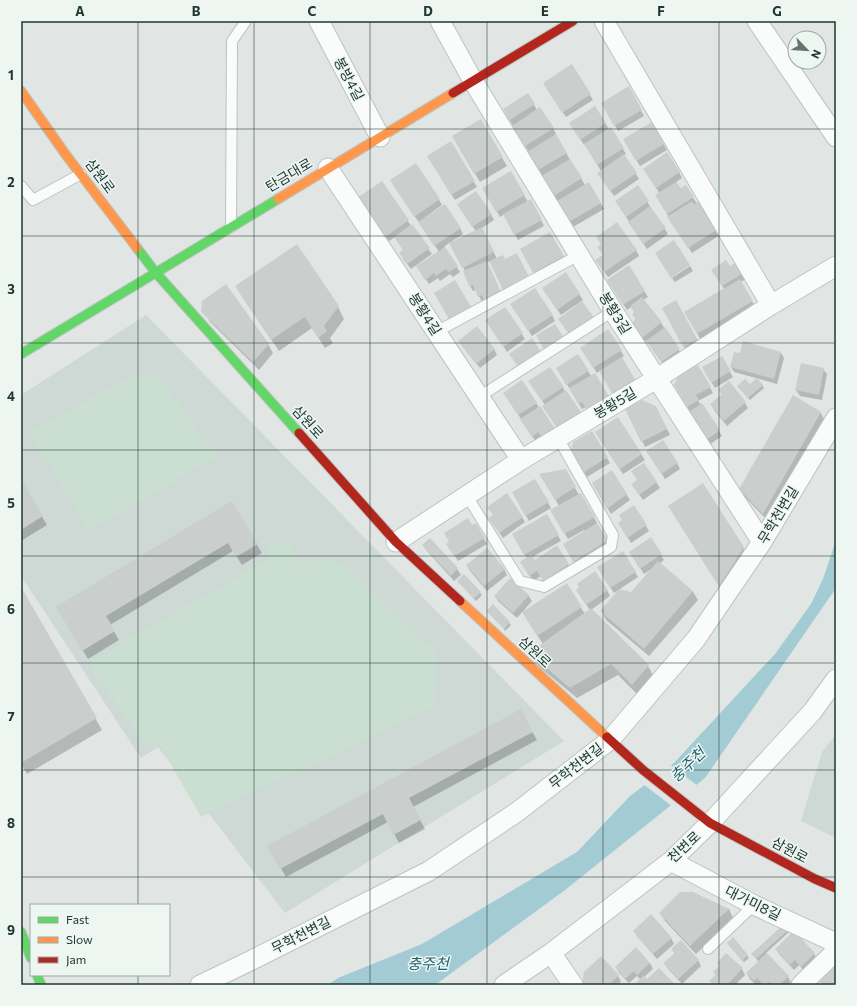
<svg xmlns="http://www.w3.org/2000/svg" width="857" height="1006" viewBox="0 0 857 1006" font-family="Commissioner,'Noto Sans KR',sans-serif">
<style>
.built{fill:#ced8d4}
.green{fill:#cadfd1}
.water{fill:#a2cbd4}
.pier{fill:#e1e6e4}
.shadow{fill:#0003}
.building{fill:#cacfcd}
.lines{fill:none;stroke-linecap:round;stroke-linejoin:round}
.lane-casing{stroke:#bec3c1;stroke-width:12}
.street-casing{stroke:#bec3c1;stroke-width:21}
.fast-casing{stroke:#bdc4c1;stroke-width:11}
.slow-casing{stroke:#bdc4c1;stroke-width:11}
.jam-casing{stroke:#bdc4c1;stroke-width:11}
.lane{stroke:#fafbfb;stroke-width:10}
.street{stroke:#fafbfb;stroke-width:19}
.fast{stroke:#63d668;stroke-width:9}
.slow{stroke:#ff974d;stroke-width:9}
.jam{stroke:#b3261e;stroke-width:9}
.grid{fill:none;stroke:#203832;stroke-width:1;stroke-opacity:0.55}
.labels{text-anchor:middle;stroke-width:3;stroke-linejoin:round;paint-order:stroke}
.street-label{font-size:14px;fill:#203832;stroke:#eef6f2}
.water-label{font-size:15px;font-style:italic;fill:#1e5f70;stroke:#eef6f2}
.neatline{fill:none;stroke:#203832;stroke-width:1.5}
.grid-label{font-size:13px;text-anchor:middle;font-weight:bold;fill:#203832}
</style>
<rect width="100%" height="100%" fill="#e1e6e4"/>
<path class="built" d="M146,315L564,741L285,913L158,747L141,758L21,576V395Z
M836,734V838L801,821L822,752Z"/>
<path class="green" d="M134,375H157L217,456L89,531L29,432Z
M268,543L291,546L299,562L336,559L436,652L434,707L201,817L158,742L146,747L88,662L269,559Z"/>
<path class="water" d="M836,540V588L705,778L565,890L435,985H328L338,978L422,944L577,852L630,796L674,763L775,654L811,604L823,579Z"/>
<path class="pier" d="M669,764L698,786L673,807L643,784Z"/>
<path class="shadow" d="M572,65L593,100L566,117L547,89Z
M628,88L644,116L618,131L602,103Z
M528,95L537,110L553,128L556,134H555L585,185L589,183L604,209L573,227L558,200L556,201L543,177L529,152L516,131L504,110Z
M595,107L609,129L610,128L626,154L624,155L639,179L614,196L602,178L601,171L585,145H584L574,128Z
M480,120L507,166L480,182L453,136Z
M651,123L667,150L640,166L624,140Z
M450,143L477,187L455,200L428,156Z
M644,169L679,172L682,178L676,182L680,190L686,186L697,204L720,235L692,253L672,222L656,196L660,194Z
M510,172L528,202L534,206L544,226L518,240L505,214L500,217L483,188Z
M382,182L411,226L432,254L411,269L403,259L404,251L395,237L388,242L362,203Z
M394,186L439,200L442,205L424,218L425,219L460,228L463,234L451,242L452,243L476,231L461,210L491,214L494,220L482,228L497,259L504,260H519L507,295L490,261L487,263L504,300L482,302L476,290L473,291L470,286L465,271L450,242L444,247L460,272L453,277L450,274L440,281L438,278L429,284L421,272L439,252L419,221H418Z
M637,186L668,234L647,249L619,206Z
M550,233L566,262L537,278L521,249Z
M602,245L636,250L639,256L608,277L600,266L604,256Z
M736,263L746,279L741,282L757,310L702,342L685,312L724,289L713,270L729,267Z
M690,266L693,271L675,282L672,278Z
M629,267L648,297L643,300L661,323L682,355L665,367L647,341L646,342L635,329L636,320L633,314L635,313L631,307L627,310L608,280Z
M566,274L583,300L561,315L547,294Z
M236,287L338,307L344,319L330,338L333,343L325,348L312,328L279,351L243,298Z
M676,301L700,345L687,352L663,308Z
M505,308L525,339L507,352L490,326Z
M515,310L552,315L555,321L532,336Z
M208,320L268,344L273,353L259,370Z
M608,331L624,356L595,374L586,407L582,409L557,368L578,355L591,376L597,373L581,348Z
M463,346L494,349L497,355L480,368Z
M781,353L784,358L777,384L734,372L731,367L740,354Z
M721,357L733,377L715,388L703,368Z
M698,366L713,393L698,401L701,405H702L722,436L709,445L675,385Z
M823,369L827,374L822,400L800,396L796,390Z
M729,382L745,403L748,408L727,426L714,410L711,404L722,395L719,390Z
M762,385L764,388L750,400L740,389L749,386Z
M533,387H563L565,392L545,405Z
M508,399L536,403L555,431L536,442Z
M627,409L659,413L670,435L645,447Z
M820,412L825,421L768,521L745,497L740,489Z
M591,432L610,463L587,477L572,452Z
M599,438L641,454L645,460L623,474Z
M651,457L677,463L680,469L665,479Z
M644,464L660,488L643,500L636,490Z
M565,470L579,495L581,494L597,523H596L610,546L577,566L564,544L585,531L584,530L568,539L551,510L559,506L541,474Z
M611,471L630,500L611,514L593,483Z
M535,480L551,508L529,521L513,493Z
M21,481L47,525L21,541Z
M231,502L262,553L242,565L233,551L110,625L119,640L88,659L57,607Z
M494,515L522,517L525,522L503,538L493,524Z
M674,515L743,548L748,556L724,594Z
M547,516L561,541L532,557L535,561L557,547L572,570L547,586L541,576L533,581L525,567L527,558L513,535Z
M619,523L646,526L649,531L631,543Z
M475,524L487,544L458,561L447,544Z
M650,538L664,560L660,563L693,592L698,600L649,656L606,620L602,611L631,593L653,568L644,574L633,557Z
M430,539L457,569L461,575L454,581L427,551L423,545Z
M622,552L638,577L614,593L601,573Z
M467,566L504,569L507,575L487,591L470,571Z
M458,581L480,593L482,595L476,601Z
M566,585L585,614L590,610L580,596V588L607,590L610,596L591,610L648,666L654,677L639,696L618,675L577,698L537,665L543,644L528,621Z
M21,589L102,730L27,774L21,764Z
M528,595L532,601L517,618L498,601L495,596Z
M493,606L511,625L505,631Z
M525,719L537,740L413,807L425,829L399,843L388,822L286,877L268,846Z
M729,909L733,918L696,954L665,921L660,913Z
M788,930L789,932L766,953L788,977L791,982L788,985H763L761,983L759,985H756L750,979L747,973L759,962L754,956Z
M634,931L671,938L674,944L657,959L637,936Z
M794,932L814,954L818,959L805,972L799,965L794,970L779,954L776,949Z
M733,938L749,958L744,962L729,945Z
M672,949L698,960L701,966L682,984L668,969L665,963L675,954Z
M601,958L618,976L621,981L618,985H583Z
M650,963L653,969L644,977L647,980L673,984L674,985H638L641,980L637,976L629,983L619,973L616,967Z
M742,969L745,975L736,984V985H713L711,981L716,975L714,972Z"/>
<path class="building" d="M572,64L591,94L562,113L543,83Z
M629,86L642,110L614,126L601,103Z
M528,93L535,104L510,120L503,109Z
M595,106L606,123L580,140L569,123Z
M540,107L554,128L525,146L512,126Z
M481,119L503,157L474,174L452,136Z
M652,122L664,144L636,161L623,139Z
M611,127L624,148L597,165L584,144Z
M556,134L567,153L538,170L527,152Z
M451,141L475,181L451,195L427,156Z
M667,152L680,172L656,188L643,169Z
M624,154L637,173L610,191L597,173Z
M570,159L582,178L552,197L540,177Z
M416,163L440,199L414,217L390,180Z
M511,171L525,195L496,212L482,188Z
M382,181L409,220L385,237L357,198Z
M589,182L601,203L569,222L557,201Z
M676,182L681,188L686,185L694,197L667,214L655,195Z
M638,185L649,201L626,217L615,201Z
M476,191L492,214L472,227L457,204Z
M531,199L542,220L514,235L503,214Z
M692,201L694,204L700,201L718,229L688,248L667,217Z
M445,204L461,228L434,246L418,222Z
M650,206L666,228L643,244L628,222Z
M617,222L637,250L604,272L595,260L603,255L597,247L601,244L596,237Z
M412,224L430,248L407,264L399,253L403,250L394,237Z
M482,227L494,252L462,268L449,243Z
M550,232L564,256L533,273L520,249Z
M674,240L690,265L671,278L655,253Z
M297,244L339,306L324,326L327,331L318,338L305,317L271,340L235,286Z
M445,247L458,266L449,272L446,269L436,276L434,273L425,280L416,266Z
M517,253L529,277L503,290L489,261L503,255L505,259Z
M726,260L730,266L736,262L743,273L722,286L711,270Z
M487,261L502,294L484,301L482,295L478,297L473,285L469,286L463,271Z
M629,265L645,291L623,305L607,280Z
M566,272L580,294L557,310L542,288Z
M740,279L753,301L697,334L684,312Z
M455,280L472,308L450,321L434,293Z
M226,284L269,344L253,362L201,312L202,301Z
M535,288L553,315L528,331L510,304Z
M642,297L662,322L642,338L631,323L636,319L632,314L634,312L630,306Z
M676,300L697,339L683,347L662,308Z
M582,301L595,319L571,337L558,319Z
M505,307L523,333L503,347L485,320Z
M555,324L564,338L544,350L536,335Z
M477,326L495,349L476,364L458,341Z
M665,327L680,349L661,362L646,341Z
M608,329L622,350L593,368L580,348Z
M532,338L541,352L519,368L509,354Z
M743,341L781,352L774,379L730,367L734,352L740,353Z
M578,354L589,371L566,385L556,368Z
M722,356L731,371L711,383L702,367Z
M622,357L636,381L613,395L599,371Z
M801,363L824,368L819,395L795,390Z
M698,365L711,387L696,395L699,400L687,407L674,385L678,376Z
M550,367L564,387L542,401L528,381Z
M595,373L611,400L588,413L582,402L578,404L569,388Z
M757,378L763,385L748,398L737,386L745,379L750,384Z
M522,380L537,403L518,415L503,393Z
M729,381L746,402L724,421L710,404L722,394L718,390Z
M566,390L583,415L559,431L542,406Z
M793,395L821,412L763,514L739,489Z
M642,400L656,406L667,429L641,442L625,409Z
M702,403L720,430L705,441L687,413Z
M540,406L556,430L543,439L538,432L532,437L520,419Z
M618,417L642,454L620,469L595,432Z
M592,431L608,457L584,472L571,452L573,442Z
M663,440L678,463L661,474L646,451Z
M644,463L657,482L639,495L631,484L637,480L631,471Z
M566,469L576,487L555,500L539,474Z
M612,470L627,494L607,509L592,483Z
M21,479L43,516L21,530Z
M535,479L549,502L525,516L512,492Z
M703,483L744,547L719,586L668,506Z
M507,493L523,517L499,533L488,518L493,515L487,507Z
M581,493L595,517L564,534L550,510Z
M232,501L258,544L236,557L228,543L106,616L115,631L82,651L56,607Z
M634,505L647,525L627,538L618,523L622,520L619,515Z
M547,514L559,535L524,555L512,534Z
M468,518L472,525L476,523L485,538L454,556L446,544L449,542L444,533Z
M597,523L608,540L573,562L563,544Z
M651,537L662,554L640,569L629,552Z
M430,538L458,568L451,576L422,545Z
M557,545L569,564L543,581L537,571L529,576L520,562L531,554L535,560Z
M487,548L505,569L484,586L466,565Z
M623,551L636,572L610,588L597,567Z
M658,561L693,591L644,649L600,611L619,589L631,592Z
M595,571L608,590L586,605L576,590L579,587L577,584Z
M464,574L481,592L474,599L457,581Z
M510,578L529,595L513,613L494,596Z
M567,583L582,607L537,636L522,612Z
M21,587L97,718L21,763Z
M493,604L510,622L504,629L486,611Z
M591,608L649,665L632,685L611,664L570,688L529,653Z
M521,709L533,732L409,798L421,820L393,835L383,814L280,869L267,846Z
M680,892H693L729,909L690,946L659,913Z
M651,914L672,938L653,954L633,931Z
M784,924L789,929L756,959L751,954Z
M794,931L815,953L801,967L795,960L790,965L775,949Z
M733,937L748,955L742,961L727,943Z
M681,940L699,960L678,979L663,963L675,953L671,949Z
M636,947L650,963L637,975L634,971L625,979L615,967Z
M726,953L743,968L727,985H714L709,981L716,974L713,972L719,966L717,963Z
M767,953L789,976L779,985H772L769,982L765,985H764L757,978L754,981L746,973Z
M601,956L619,975L609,985H582L584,972Z
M836,961V985H823L818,980Z
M659,968L674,983L672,985H638L636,983L644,975L647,979Z"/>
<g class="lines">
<defs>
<path id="lane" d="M21,186L33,200L81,174
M231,227L232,41L246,21
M436,332L579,255
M479,397L613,311
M467,496L520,581L544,587L611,547L613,535L558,438
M708,949L754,905"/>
<path id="street" d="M319,21L380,137
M440,21L473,81L613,311L762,542
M604,21L771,305
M757,21L836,137
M328,168L521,460
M396,542L521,460L656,379L771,305L836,266
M671,861L754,905L836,943
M551,953L573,985
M200,985L250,961L429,871L517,812L610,740L696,639L762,542L836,418
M504,985L551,953L671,861L710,823L812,712L836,679
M801,985L836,951"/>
<path id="fast" d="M137,248L156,273L299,433
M21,354L278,199
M21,932L31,958
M37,975L41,985"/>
<path id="slow" d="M21,91L66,155L137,248
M278,199L453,93
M460,601L607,737"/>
<path id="jam" d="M453,93L573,21
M299,433L396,542L460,601
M607,737L643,770L710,823L815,879L836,888"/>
</defs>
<use href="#lane" class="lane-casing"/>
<use href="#street" class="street-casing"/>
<use href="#fast" class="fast-casing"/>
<use href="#slow" class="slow-casing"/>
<use href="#jam" class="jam-casing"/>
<use href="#lane" class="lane"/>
<use href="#street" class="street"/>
<use href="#fast" class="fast"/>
<use href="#slow" class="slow"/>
<use href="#jam" class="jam"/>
</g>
<path class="grid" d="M138,21V905M254,21V985M370,21V985M487,21V985M603,21V985M719,21V985M21,129H836M21,236H836M21,343H836M21,450H836M21,556H836M21,663H836M21,770H836M21,877H836M138,975V985"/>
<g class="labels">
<g class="street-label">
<text transform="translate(349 79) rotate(62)" y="5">봉방4길</text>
<text transform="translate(289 175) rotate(-31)" y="5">탄금대로</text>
<text transform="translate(100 176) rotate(53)" y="5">삼원로</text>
<text transform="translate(615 313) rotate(58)" y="5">봉황3길</text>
<text transform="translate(425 314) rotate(57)" y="5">봉황4길</text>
<text transform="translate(615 403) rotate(-31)" y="5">봉황5길</text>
<text transform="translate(308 422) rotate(48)" y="5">삼원로</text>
<text transform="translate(778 515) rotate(-59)" y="5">무학천변길</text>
<text transform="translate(535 652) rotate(43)" y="5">삼원로</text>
<text transform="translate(576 766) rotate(-38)" y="5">무학천변길</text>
<text transform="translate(684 847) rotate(-43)" y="5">천변로</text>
<text transform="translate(790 850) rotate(28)" y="5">삼원로</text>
<text transform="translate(753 903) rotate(26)" y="5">대가미8길</text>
<text transform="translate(301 935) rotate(-27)" y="5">무학천변길</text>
</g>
<g class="water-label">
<text transform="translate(688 765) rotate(-44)" y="5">충주천</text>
<text x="428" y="969">충주천</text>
</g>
</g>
<rect width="857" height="1006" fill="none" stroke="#eef6f2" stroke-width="44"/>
<rect x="30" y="904" width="140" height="72" fill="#eef6f2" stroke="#9caaa5"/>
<rect x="38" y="917" width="20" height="6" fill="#63d668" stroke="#9caaa5"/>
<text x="66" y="924" font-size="12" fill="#203832">Fast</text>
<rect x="38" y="937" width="20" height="6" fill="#ff974d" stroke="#9caaa5"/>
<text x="66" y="944" font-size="12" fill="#203832">Slow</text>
<rect x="38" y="957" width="20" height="6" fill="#b3261e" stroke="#9caaa5"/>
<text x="66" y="964" font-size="12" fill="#203832">Jam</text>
<g transform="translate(807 50) rotate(115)"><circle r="19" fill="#eef6f2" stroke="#9caaa5"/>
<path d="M0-3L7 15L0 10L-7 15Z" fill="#647570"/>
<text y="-6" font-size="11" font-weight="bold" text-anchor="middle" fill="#203832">N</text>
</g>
<rect x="22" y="22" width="813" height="962" class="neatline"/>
<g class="grid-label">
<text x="80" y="16">A</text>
<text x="196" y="16">B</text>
<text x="312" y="16">C</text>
<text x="428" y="16">D</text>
<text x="545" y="16">E</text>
<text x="661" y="16">F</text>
<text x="777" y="16">G</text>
<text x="11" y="80">1</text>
<text x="11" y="187">2</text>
<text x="11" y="294">3</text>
<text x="11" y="401">4</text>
<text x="11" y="508">5</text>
<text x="11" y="614">6</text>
<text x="11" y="721">7</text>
<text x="11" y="828">8</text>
<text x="11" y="935">9</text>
</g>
</svg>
